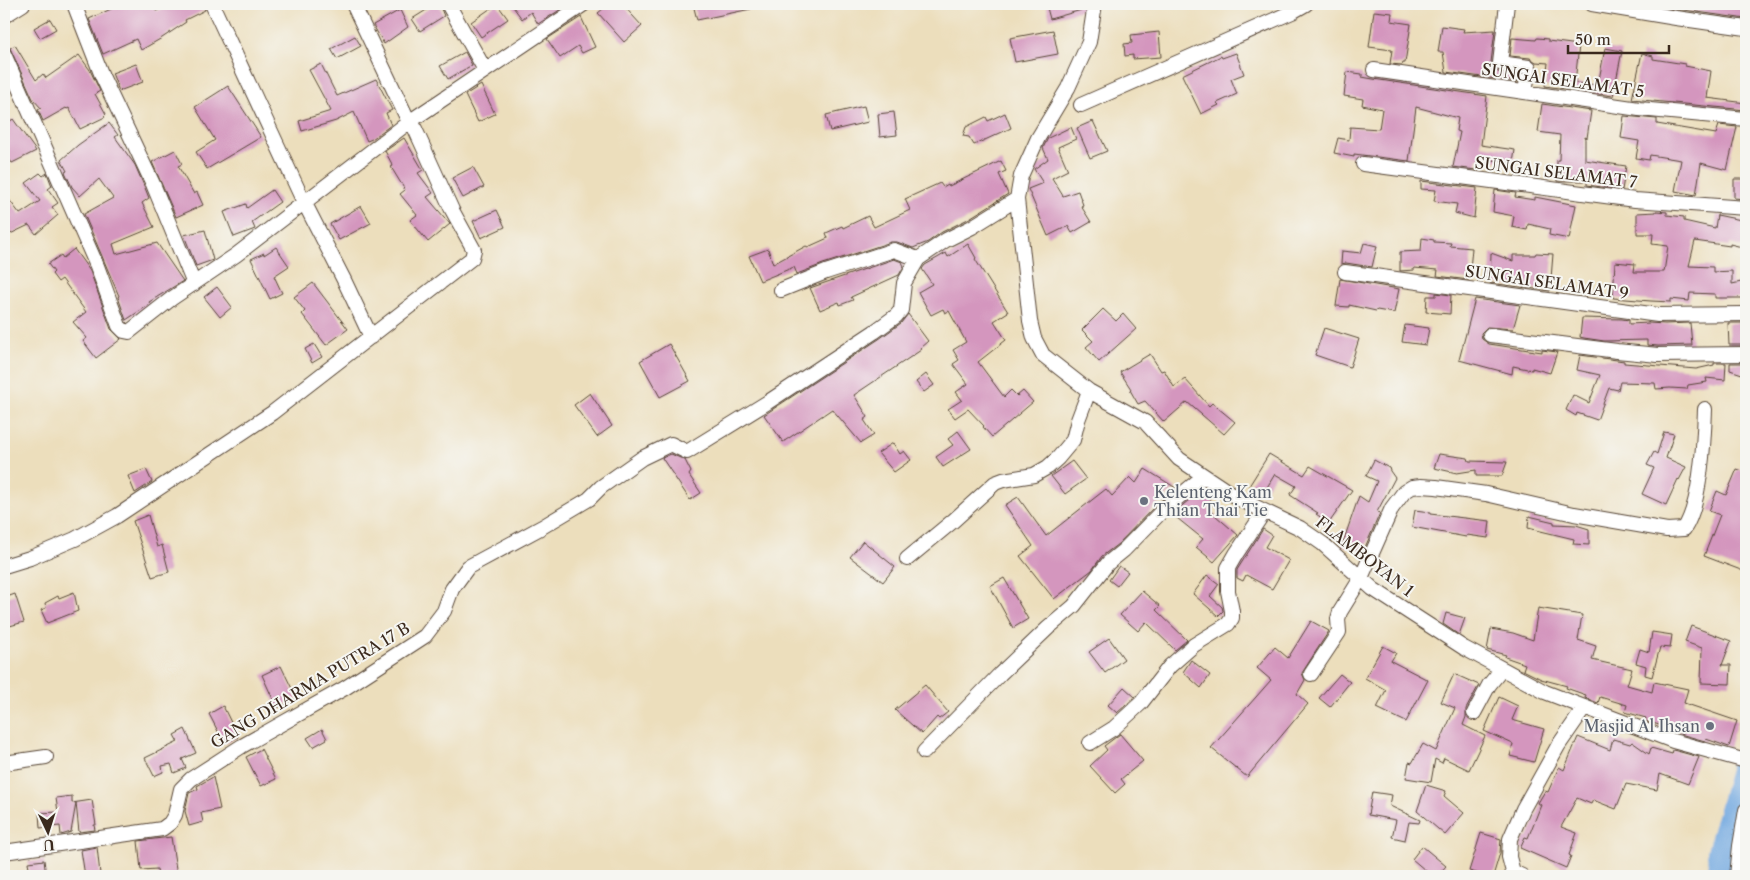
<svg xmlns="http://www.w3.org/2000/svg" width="1750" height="880" viewBox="0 0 1750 880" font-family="'Libre Caslon Text',serif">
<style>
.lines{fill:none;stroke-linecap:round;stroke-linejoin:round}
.river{stroke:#72a8e0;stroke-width:24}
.building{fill:#d496be}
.minor-casing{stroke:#564536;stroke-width:16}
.minor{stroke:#fff;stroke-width:14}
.worship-dot{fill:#6b7280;stroke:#f6f6f2;stroke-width:2}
.labels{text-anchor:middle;stroke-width:4;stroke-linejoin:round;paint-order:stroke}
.street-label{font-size:16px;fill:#3b2a1e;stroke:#f6f6f2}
.worship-label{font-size:16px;fill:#5b616d;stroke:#f6f6f2;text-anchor:start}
</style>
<rect width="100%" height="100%" fill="#f6f6f2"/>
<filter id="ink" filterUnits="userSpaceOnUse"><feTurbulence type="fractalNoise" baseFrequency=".02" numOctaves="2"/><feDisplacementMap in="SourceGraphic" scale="10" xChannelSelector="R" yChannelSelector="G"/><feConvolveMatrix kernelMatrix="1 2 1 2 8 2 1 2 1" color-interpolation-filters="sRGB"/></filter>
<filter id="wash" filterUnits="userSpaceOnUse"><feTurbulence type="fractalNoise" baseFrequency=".0096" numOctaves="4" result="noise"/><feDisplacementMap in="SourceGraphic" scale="20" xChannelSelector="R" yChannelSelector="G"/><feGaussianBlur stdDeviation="1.12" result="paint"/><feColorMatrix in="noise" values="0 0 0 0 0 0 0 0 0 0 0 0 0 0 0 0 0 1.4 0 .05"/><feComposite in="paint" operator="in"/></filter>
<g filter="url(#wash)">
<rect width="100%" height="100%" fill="#ecdebc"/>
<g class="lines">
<path class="river" d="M1721,876L1719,852L1746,757"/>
</g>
<g id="blocks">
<path class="building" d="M122,4H152L156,11L172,4H203L205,10L185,20L186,22L162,38L141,50L136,39L103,54L89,19Z
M436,4H439L444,16L420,31L412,19Z
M497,4L508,19L481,37L471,22Z
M511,4H569L538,24L531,12L522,19Z
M609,4H622L642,26L624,42L598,13Z
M693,4H751V9L697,20Z
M1046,4H1086L1085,9L1050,19Z
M1656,4H1746V19L1656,6Z
M400,10L408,27L384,44L373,25Z
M1374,11L1392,13L1391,21L1411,24L1405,63H1403L1402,65L1390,64L1392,50L1369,47Z
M581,17L595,47L582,53L578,46L560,58L547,39Z
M50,19L56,29L40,38L34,28Z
M1442,26L1464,29L1463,32L1495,30L1491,62L1492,67L1498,72L1519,74L1518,82L1446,72L1443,52H1438Z
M1053,30L1058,54L1015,62L1010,38Z
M1159,32L1161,57L1133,59V55L1125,56L1124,44L1132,43L1131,35Z
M355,36L361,46L337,59L331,49Z
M1512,38L1536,40L1537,38L1548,39V41L1579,45L1575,83L1598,85L1605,48L1622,51L1613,96L1545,86L1548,63L1536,62L1530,58L1510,56Z
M15,45L36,80L43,74L46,78L79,55L90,70L100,91L95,94L106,114L104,116L105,117L80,129L69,108L67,109L66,108L43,121L38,110L41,108L33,99L10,48Z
M465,52L472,65L448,79L440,66Z
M1236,53L1244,74L1231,79L1237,94L1217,103L1219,105L1201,114L1182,75L1221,56L1222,58Z
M1642,53L1653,56V59L1685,64V66L1711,71L1707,98L1746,103V110L1632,99Z
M136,64L143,82L119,91L112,73Z
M321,64L337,96L376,79L392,110L386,113L391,125L372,139L367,141L354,112L336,121L302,131L299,121L331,111L309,70Z
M1347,72L1362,74V77L1373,79L1487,96L1481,145L1515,150L1513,163L1478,158L1476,170L1453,167L1460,132L1456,131L1458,118L1416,107L1409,161L1354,154V157L1334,153L1338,138L1349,140L1350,127L1379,129L1382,109L1362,105L1363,99L1344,96Z
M4,75L10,91L4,94Z
M481,85L495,114L478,122L465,95Z
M228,86L261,137L207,169L196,152L215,140L195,107Z
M1542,104L1591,111L1587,138L1585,137V160L1626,166L1622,190L1587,185V181H1557V160H1559L1560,135L1538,132Z
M864,106L868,122L830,131L826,115Z
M894,112L897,135L880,137L878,114Z
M1005,113L1011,128L974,145L969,137L963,136L966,127L986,117L988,121Z
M1624,116L1657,119V124L1716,134L1719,125L1737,127L1727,170L1701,163L1696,195L1675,191L1681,160L1650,155L1649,160L1636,158L1639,141L1621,138Z
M13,119L36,151L12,163L4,152V126Z
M1093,121L1107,151L1090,158L1077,128Z
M109,123L118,135L115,137L135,165L145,188L149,198L142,203L154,227L113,244L116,254L157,243L183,281L149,302L150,304L126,320L118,297L119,296L84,214L113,198L99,179L80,196L72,187L65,172L67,171L61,160L78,145Z
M1071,127L1076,139L1058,147L1068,170L1052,178L1063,196L1078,191L1083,205L1081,206L1091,222L1072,233L1068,226L1048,236L1028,189L1043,183L1034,169L1048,159L1043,148L1048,138Z
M404,138L423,170L418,173L433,193L427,197L450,224L428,242L410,220L417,215L400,194L405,190L391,167L393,166L385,151Z
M175,150L182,164L178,166L194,194L197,192L203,205L176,217L152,162Z
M1001,161L1006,171L999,174L1008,194L968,219L942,232L928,242L913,248L897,242H891L823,264L797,274L794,267L760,281L749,256L768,249L773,264L806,246L808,247L828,238L826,233L842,226L843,228L868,216L874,227L910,210L905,199L940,183L943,187L948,184L949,186Z
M473,167L484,187L463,198L452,178Z
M40,173L43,176L47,173L52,186L48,189L58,203L52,207L58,215L36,234L29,225L4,237V193L20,214L40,201L26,183Z
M1734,179H1746V199L1734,198Z
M1421,181L1477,188L1474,218L1455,213L1457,204L1434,201L1436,190L1421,189Z
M272,190L280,202L252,222L255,229L234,237L224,212L246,204L247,208Z
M1495,190L1516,193L1515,197L1535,200V197L1576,205L1569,239L1549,235L1550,229L1528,224L1527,230L1512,227L1514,216L1493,212Z
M361,206L371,223L339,240L330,224Z
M497,210L505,227L481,238L473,221Z
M1656,211L1667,212V215L1684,217V221L1715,228L1717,215L1746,221V248L1730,244V246L1695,241L1689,266L1713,267V272L1732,271V284L1746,281V298H1715V294L1690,293L1689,301L1671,299V302L1651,301L1613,298L1615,262L1635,264L1634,272H1664L1668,246L1652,244L1653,234H1637V213L1656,212Z
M205,230L213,260L196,266L184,235Z
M1422,238L1434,240V242L1451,243L1450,246L1472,248L1469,280L1437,276L1438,270L1414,268V270L1400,271V252L1421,251Z
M1364,243L1377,246L1372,267L1346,263L1341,264L1342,251L1361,253Z
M968,244L976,258L975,259L1008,312L994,321L1006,340L978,362L1004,397L1011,390L1017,396L1023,391L1033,402L992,437L983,427L984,426L968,409L955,418L948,409L962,400L956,392L968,384L953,364L959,360L953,350L966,342L949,311L945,313L943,309L931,315L918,292L932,284L922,269L925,265L946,253L948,257Z
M276,247L289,266L274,276L282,293L270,299L251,259L264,253V255Z
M74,249L90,271L111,329L121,339L96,358L83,341L87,338L73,322L86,312L62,279L58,282L52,274L54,272L48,264L61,255L63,258Z
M1491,253L1513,261V255H1535L1536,253L1553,254L1550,291L1490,283Z
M894,259L902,262L904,266L899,275L851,297L853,300L840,305L839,302L820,310L810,288Z
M1340,279L1399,289L1394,313L1377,310L1376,311L1349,305V307L1336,306Z
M313,283L348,329L326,345L302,314L305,311L294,297Z
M217,287L232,307L220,317L204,297Z
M1436,293L1451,295L1450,314L1426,312L1427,296H1436Z
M1475,299L1520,305L1513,329L1487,327L1481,333L1482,339L1489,344L1542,352V350L1557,352L1550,373L1532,368V370L1513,366L1512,374L1459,360Z
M1103,309L1116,321L1123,314L1136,329L1099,362L1086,347L1093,341L1082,330Z
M908,314L928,341L920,348L921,350L854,395L868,417L864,420L874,435L861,443L832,409L783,442L764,415L879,339L901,323Z
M1582,318L1622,319L1629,320V324L1649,323L1665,324L1690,323L1692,345L1658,346L1647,345V340L1604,341L1584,338L1580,337Z
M1728,323H1744L1745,345H1729Z
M1405,325L1429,328L1426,345L1402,342Z
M1324,328L1359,339L1350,367L1315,355Z
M314,344L322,357L312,363L305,349Z
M669,344L690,381L660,397L640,361Z
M1150,354L1161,371L1164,370L1174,387L1185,379L1209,406L1212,403L1235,422L1224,434L1187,402L1164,422L1145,401L1138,404L1130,390L1131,389L1120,372Z
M1580,355L1624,361V363L1696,369L1714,365V363H1726L1725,380L1706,378L1707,382L1688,385L1687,389L1670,388L1656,389L1655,383L1620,382L1618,390L1609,388L1597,420L1577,413L1576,416L1566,410L1573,395L1589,403L1600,375L1577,370Z
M1730,363H1746L1742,374L1730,370Z
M926,374L934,385L924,392L916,382Z
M590,393L612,426L597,437L574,405Z
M958,431L971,449L943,467L936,457L953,445L948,439Z
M1664,432L1674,434L1666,458L1686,467L1679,480L1678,479L1666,505L1642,494L1654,468L1647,465L1654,452L1657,454Z
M893,443L900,454L904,451L911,460L894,472L878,453Z
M671,454L685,460L691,472L689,475L701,493L690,500L662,458Z
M1269,454L1304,475L1310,466L1352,490L1329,523L1316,514L1318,513L1290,495L1296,486L1275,474L1263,494L1249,486Z
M1439,454L1468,458L1469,461L1507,462L1502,476H1476V470L1457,473L1434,468Z
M1374,460L1389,468L1390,471L1395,478L1377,512L1380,513L1363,552L1342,545L1359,496L1368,502L1377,481L1366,476Z
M1072,461L1086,479L1065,494L1051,476Z
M146,469L152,482L135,493L128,476Z
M1145,469L1176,488L1157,504L1118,544L1102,556L1092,570L1054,599L1020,556L1033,546L1005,505L1018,497L1046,536L1106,489L1112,496L1130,477L1136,483Z
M1737,469L1746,472V572L1704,556L1720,515L1709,511L1717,491L1726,495Z
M1200,491L1214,503L1208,509L1238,535L1214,562L1196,547L1203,539L1172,514Z
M1415,510L1430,512V514L1490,521L1488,538L1467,535L1466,537L1412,527Z
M148,515L157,547L162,545L169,572L152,577L133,521Z
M1529,516L1554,522V524L1576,525L1589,529V545L1573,544L1574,539L1528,528Z
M1263,529L1272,535L1265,547L1289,560L1272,589L1246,575L1243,581L1237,578V570Z
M863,541L895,567L883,582L850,557Z
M1119,566L1128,572L1117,586L1109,580Z
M1207,575L1219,584L1210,596L1222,607L1223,611L1218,616L1193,594Z
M1004,578L1028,619L1013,628L990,586Z
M1142,591L1160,606L1156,610L1187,640L1175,650L1146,622L1138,631L1120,615Z
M74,592L78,611L47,623L41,610L46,608L45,603L58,596L59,598Z
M15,594L24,622L6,627L4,621V598Z
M1538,608L1582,615L1578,640L1596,646L1592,660L1632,669L1627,685L1652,692L1654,682L1688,689L1684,703L1737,721L1729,747L1706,739L1705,741L1680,734L1681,731L1645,721L1646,718L1625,712L1627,705L1600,697L1598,703L1585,698L1586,695L1566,688L1567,686L1541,679L1523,670L1525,664L1505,657L1506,655L1487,650L1491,629L1513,633L1533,640Z
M1446,613L1465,618L1459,635L1443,624Z
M1311,621L1329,631L1302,673L1305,680L1297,694L1308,704L1247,777L1211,748L1271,680L1257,668L1275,647L1288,658Z
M1691,626L1731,641L1722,665H1731L1730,684L1701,683L1702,648L1685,642Z
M1652,632L1672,635L1670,648L1660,647L1652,677L1645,675L1646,666L1636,663L1640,649L1649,652Z
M1109,638L1124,659L1105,673L1089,652Z
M1383,646L1396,653L1391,661L1428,680L1406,722L1377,708L1386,690L1365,678Z
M1191,660L1210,675L1201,688L1183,672Z
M281,666L297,699L277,708L262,675Z
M1340,674L1350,682L1330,707L1319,698Z
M1454,674L1479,685L1466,709V717L1463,725L1485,736L1469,770L1444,758L1442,763L1435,759L1431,782L1406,778L1409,762L1412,763L1423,744L1436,751L1455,708L1441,702Z
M925,685L948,712L939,719L937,717L922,734L895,710Z
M1124,687L1135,697L1117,713L1108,705Z
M1499,697L1518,706L1512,720L1544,729L1534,762L1510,756L1513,744L1484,731Z
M223,706L238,737L224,743L209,714Z
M185,729L196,753L182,759L186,768L174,773L171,764L162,766L163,772L154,776L145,758L178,742L174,735Z
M322,729L327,739L313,747L307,738Z
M1120,734L1143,761L1121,779L1125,784L1115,793L1090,766L1107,750L1104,746Z
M1578,737L1610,750L1613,739L1630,744L1632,742L1649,754L1651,748L1672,754L1673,750L1699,757L1688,784L1660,774L1657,790L1626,784L1616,809L1593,800L1591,804L1577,798L1561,827L1577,833L1569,855L1571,856L1566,868L1520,848L1525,837L1528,838L1541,805L1538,803L1545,791L1548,792L1559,767L1564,770Z
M261,749L276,779L261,786L246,757Z
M213,777L220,809L201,813L203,822L189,826L185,811L189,793L198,789L197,786Z
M1426,785L1446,791L1444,796L1464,813L1445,835L1417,811Z
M1372,792L1392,795L1390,806L1420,820L1419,823L1409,822L1405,840L1392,837L1396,820L1368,815Z
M72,796V803L92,800L96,825H94L95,830L79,832L76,803L71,832L61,835L60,826L40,828L39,813L58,812L56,798Z
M1481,833L1501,839L1500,853L1493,876H1487L1469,871Z
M171,837L177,875L158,876L157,869L141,870L138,841Z
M1422,846L1446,866L1437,876H1432L1412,859Z
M97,847L100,874L85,876L81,850Z
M44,860L46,876H30L28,862Z"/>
</g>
</g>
<g filter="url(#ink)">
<use href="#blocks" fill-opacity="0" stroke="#564536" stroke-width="1"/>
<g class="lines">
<defs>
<path id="minor" d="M74,4L102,76L153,184L194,284
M212,4L301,196L344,280L371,337
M353,4L409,122
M448,4L485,70
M1095,4L1089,42L1068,88L1038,138L1021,176L1017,199L1030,321L1034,338L1043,355L1089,391L1145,422L1179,459L1239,499L1300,528L1323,544L1373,589L1464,648L1545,692L1673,741L1746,761
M1507,4L1500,63L1529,67L1525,92
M1592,4L1676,18L1746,28
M4,16L23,4
M4,54L97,266L119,326L124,331L129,332L171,299L236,255L409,122L584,4
M1374,70L1639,109L1746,119
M1081,105L1292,12L1306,4
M1363,164L1635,200L1746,208
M1345,272L1658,315L1746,314
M781,290L826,272L894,250L918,259
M1490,335L1617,351L1658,355L1746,354
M907,559L953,521L995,483L1003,480L1034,475L1048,467L1058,458L1073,440L1078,420L1089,391
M4,566L30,558L75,539L117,516L272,413L472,258L474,250L452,210L411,120
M1311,674L1339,632L1338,619L1340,612L1361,578L1392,508L1404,492L1412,487L1421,486L1436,487L1486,494L1574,514L1667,530L1684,529C1701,504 1704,441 1705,409
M1474,713L1489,685L1502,669
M1090,743L1114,728L1141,703L1170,666L1194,645L1228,624L1232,618V611L1228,591V568L1236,554L1264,512
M924,752L1000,674L1048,628L1074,606L1108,563L1124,550L1163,510L1204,476
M4,763L46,757
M4,852L162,829L170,823L175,815L181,789L191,779L242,746L345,688L425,636L444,611L452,589L468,567L542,527L589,499L601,487L642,458L671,444L687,452L768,402L874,332L896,316L901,310L904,283L918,259L946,240L972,227L1017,199
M1522,876L1513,872L1509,857L1510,839L1523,809L1558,746L1585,707
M1737,876L1740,846L1746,810"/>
</defs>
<use href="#minor" class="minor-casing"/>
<use href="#minor" class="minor"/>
</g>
</g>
<g class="worship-dot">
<circle cx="1144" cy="501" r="5"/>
<circle cx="1710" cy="726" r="5"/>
</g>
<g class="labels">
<g class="street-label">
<text transform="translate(1563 80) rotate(8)" y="6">SUNGAI SELAMAT 5</text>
<text transform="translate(1556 172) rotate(7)" y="6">SUNGAI SELAMAT 7</text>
<text transform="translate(1547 282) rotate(8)" y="6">SUNGAI SELAMAT 9</text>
<text transform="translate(1365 556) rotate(38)" y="6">FLAMBOYAN 1</text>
<text transform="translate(310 685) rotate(-31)" y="6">GANG DHARMA PUTRA 17 B</text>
</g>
<g class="worship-label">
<text x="1154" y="498">Kelenteng Kam<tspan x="1154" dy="18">Thian Thai Tie</tspan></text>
<text x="1700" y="732" text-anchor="end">Masjid Al Ihsan</text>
</g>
</g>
<rect width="1750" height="880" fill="none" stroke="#f6f6f2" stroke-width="20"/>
<g transform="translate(48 832) rotate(176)" stroke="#f6f6f2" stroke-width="4" paint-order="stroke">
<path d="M0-4L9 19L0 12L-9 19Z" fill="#3b2a1e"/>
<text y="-8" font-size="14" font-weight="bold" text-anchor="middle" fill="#3b2a1e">U</text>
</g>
<path d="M1568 45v8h101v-8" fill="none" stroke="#3b2a1e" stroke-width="2.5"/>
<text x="1575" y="45" font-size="15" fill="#3b2a1e" stroke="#f6f6f2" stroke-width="4" paint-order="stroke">50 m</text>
</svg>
